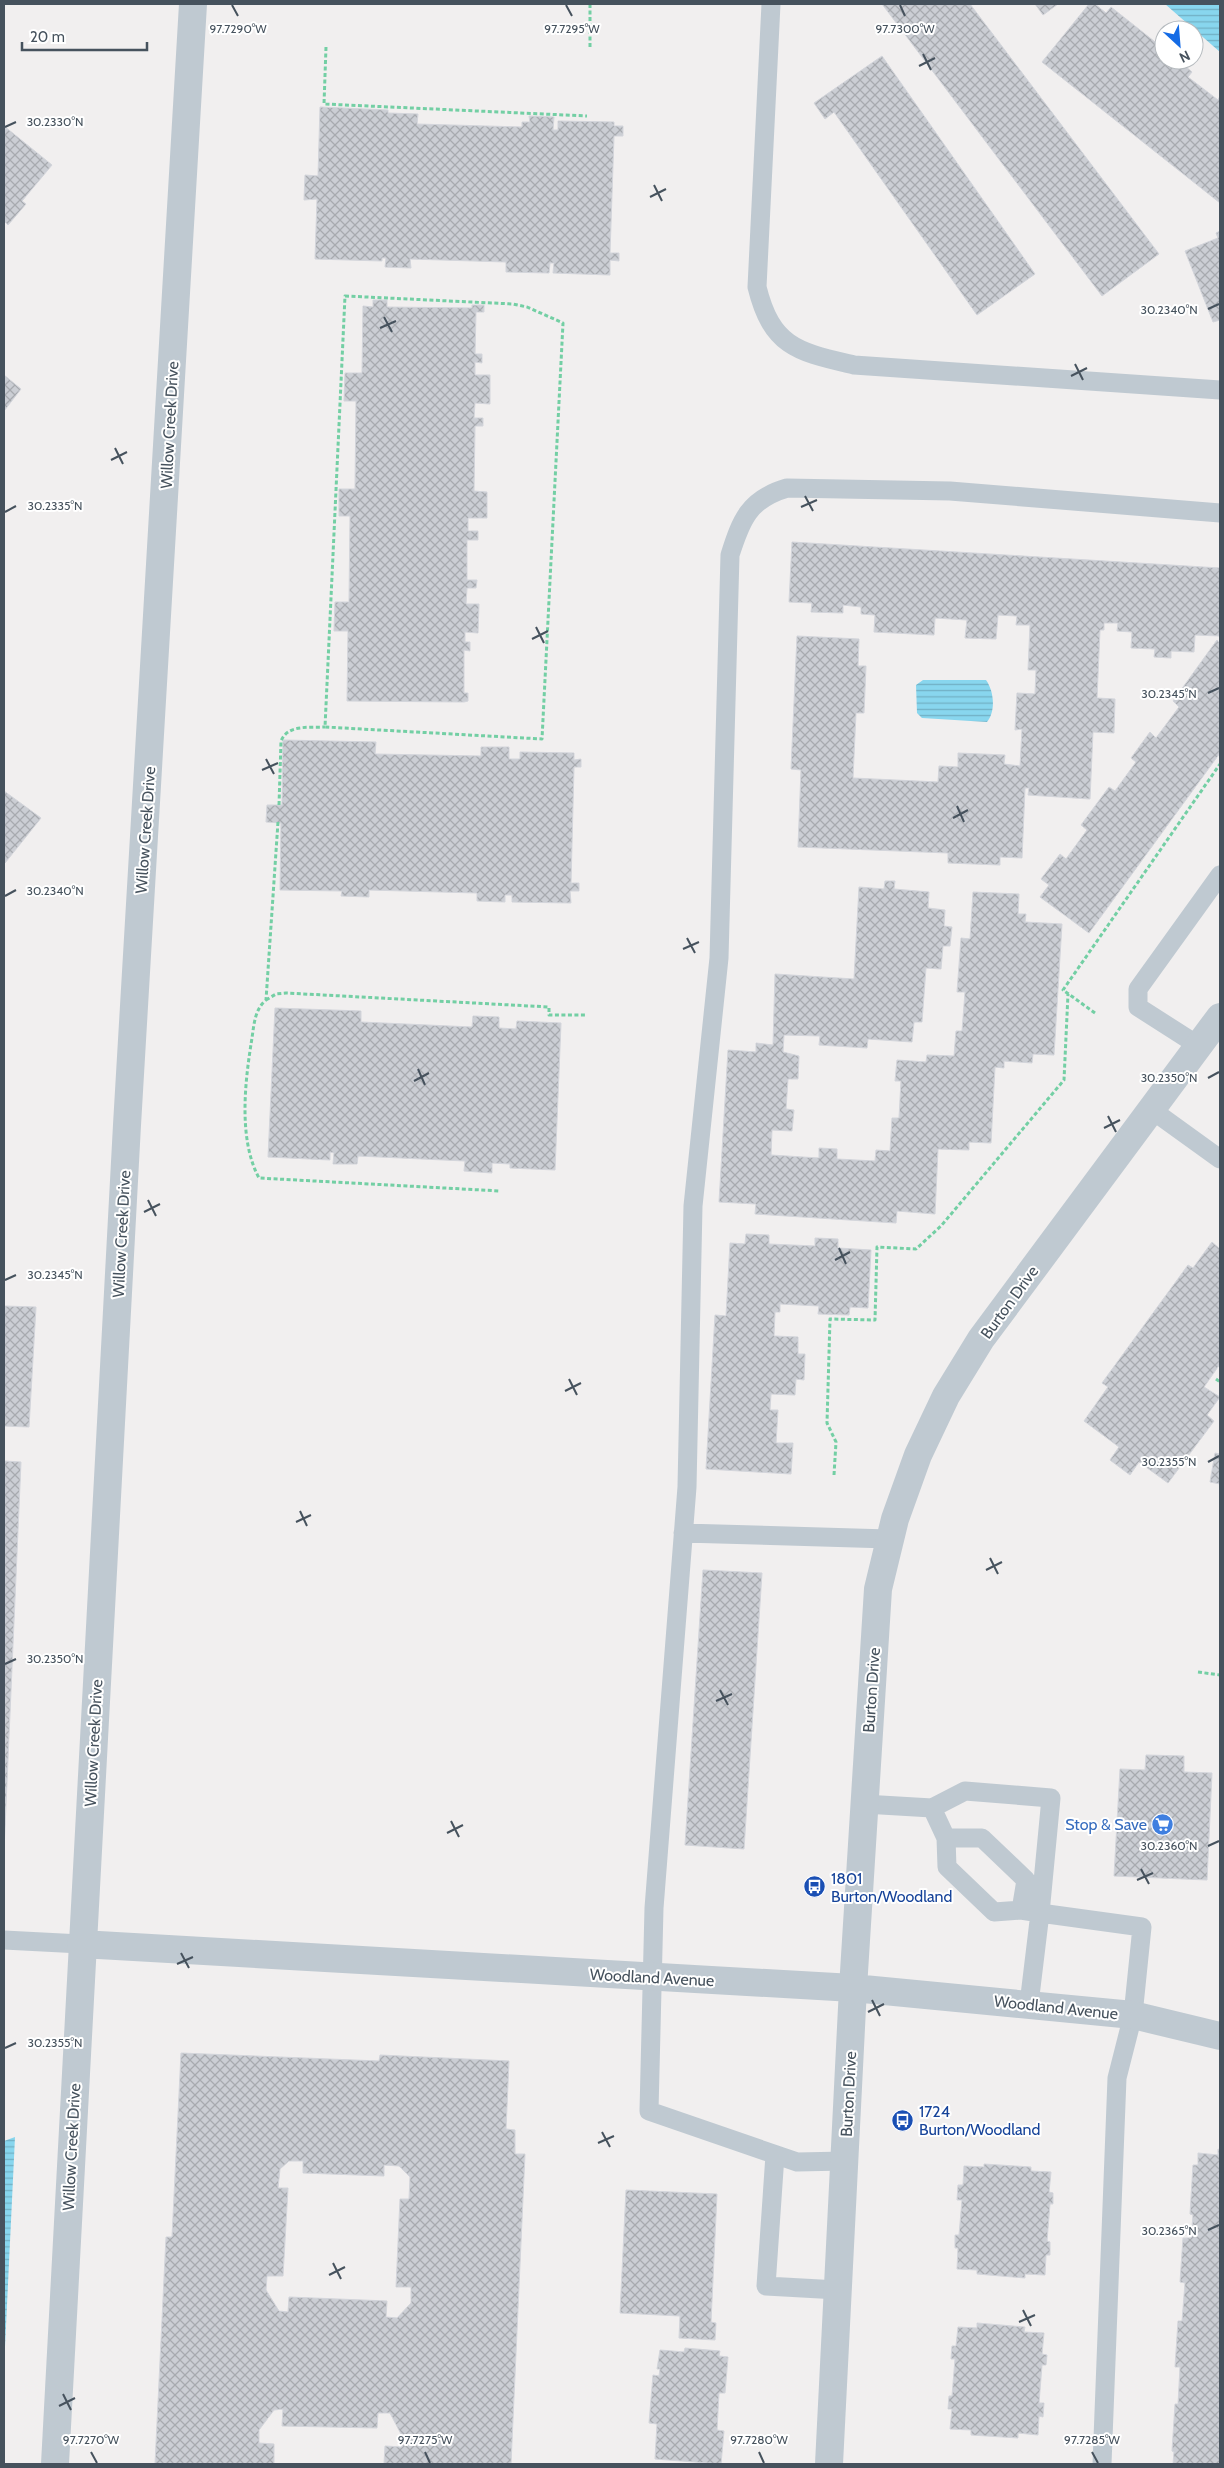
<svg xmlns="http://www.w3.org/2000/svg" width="1224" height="2468" viewBox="0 0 1224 2468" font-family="Cabin,sans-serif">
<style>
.water{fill:url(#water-rules)}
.building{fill:url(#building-cross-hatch);stroke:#d3d5db;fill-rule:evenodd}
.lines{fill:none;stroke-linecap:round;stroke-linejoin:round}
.path{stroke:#73cfa4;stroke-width:3;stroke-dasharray:4 2.5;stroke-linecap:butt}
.service{stroke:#bfc9d1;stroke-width:19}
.tertiary{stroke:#bfc9d1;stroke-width:28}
.ticks{fill:none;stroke:#46525d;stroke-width:2}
.labels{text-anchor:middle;stroke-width:4;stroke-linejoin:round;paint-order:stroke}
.street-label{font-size:16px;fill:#46525d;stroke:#fff}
.shop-label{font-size:16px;fill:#366cbe;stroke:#fff;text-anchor:end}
.transit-label{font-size:16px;fill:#164399;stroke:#fff;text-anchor:start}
.ticks-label{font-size:12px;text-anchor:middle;fill:#46525d;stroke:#fff;stroke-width:4;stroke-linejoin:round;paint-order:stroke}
</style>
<defs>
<pattern id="water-rules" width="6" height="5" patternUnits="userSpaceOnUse" patternTransform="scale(1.25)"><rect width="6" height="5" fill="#88d6ee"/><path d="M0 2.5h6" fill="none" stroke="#71b0c4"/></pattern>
<pattern id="building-cross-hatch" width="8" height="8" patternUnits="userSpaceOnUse" patternTransform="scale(1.25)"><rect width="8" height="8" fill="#cbced4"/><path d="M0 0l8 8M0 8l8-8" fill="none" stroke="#a7aaaf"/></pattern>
</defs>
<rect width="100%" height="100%" fill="#f1efef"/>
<path class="water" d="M1165,4H1220V52Z
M923,680H986C994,691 996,711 987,722L922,718L917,713L916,685Z
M15,2137L4,2368V2141Z"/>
<path class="building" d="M882,4H970L1159,254L1102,296Z
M1035,4H1058L1043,15Z
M1089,4H1095L1106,13L1111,7L1164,49V60H1178L1192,72L1188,77L1218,100L1220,96V203L1042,62Z
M882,56L1035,274L977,315L834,112L825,119L814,103Z
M320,107L388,110V113L418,114L417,124L522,127V122H530L529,116L554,117L553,130H558V121L614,122V126H623V136H614L610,253H619V261L610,260V275L553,273L554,263H550L549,273L506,272V262L410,259L411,268L385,267L386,258H382V261L315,259L317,199L304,200L305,175L318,176Z
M4,126L52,165L22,201L26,204L8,225L4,221Z
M1220,231V320L1213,322L1185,251L1218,238L1216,233Z
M373,300H387V307L472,308V305H484V312H476L475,354H482V363L475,362V375H490V404L475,403L474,418H483V426H475L474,491L487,492V518H468V531H478V540H467V580H477L476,588H467L466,604H479L478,633L465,632V642H470V651L464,650V693H468V701L464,702L347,701L348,631H334L335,602H349L350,516H339V489H355L356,401H344L345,373H362L363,306L373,307Z
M4,375L21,389L4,411Z
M792,542L1220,568V636L1195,635L1194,652L1171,651V658L1154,657L1155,649L1131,648L1132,632L1117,631L1118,623H1104V630H1100L1097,698L1115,699L1114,733L1093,732L1090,799L1028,795L1029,788H1025L1022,858L1000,857V865L948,863V853L798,847L801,770L791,769L797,636L859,639L858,666H866L864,713H856L853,778L938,782L939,766L958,767V753L1005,755L1004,764L1020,766L1022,729L1015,730L1017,693L1035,694L1036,670H1028L1030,625H1016L1017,616L998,615L996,639L965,638L967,620L935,618L934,635L874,632L875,615L861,614V607L843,605V613L811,612L812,603L789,602Z
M1217,640L1220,643V753L1089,933L1040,897L1049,885L1041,879L1060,854L1066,859L1087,830L1081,825L1109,787L1115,791L1136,762L1131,758L1150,732L1156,738L1179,707L1173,701Z
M283,740L376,742L375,754L481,756V747H509V759H520V752L574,753V760L581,759V767H574L571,883H579V891H570L571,903L512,902V895H505V902L477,901V893L369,890V897L341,896L342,891L280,890L281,823L266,822L267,805H282Z
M4,791L41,818L5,863L4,861Z
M885,881H895L894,889L929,892L928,908L945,910L944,926L952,927L950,946H943L941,969L926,968L922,1022H914L912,1042L868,1039L867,1048L819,1045L820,1036L784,1035L783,1052L799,1056L798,1079H788L786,1109L794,1110L792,1131L772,1130L771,1155L819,1158V1148L837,1149V1159L875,1161L876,1150L890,1151L892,1118H899L901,1081H895L897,1060L926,1062L927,1055L954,1056L956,1031H962L965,992H957L961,938L970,939L973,892L1019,894L1018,914H1026L1025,922L1062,924L1054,1055L1033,1054L1032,1063L1004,1061V1068L995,1067L991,1143L969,1142V1150L938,1149L935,1214L897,1211L896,1223L755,1214L756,1204L719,1202L728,1050L756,1052V1043L773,1045L775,974L854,979L859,887L884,889Z
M275,1008L361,1011V1022L472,1027L473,1016L499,1017V1028L516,1029L517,1021L561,1023L555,1170L510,1168V1164L492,1163V1173L464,1171L465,1161L358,1156L357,1164H333L334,1153L330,1152V1160L268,1157Z
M746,1234L769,1235V1244L815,1246V1238L838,1239V1248L871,1250L868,1308L850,1307L849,1315L818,1314L819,1306L780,1304V1312H775L774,1336L798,1337V1354H805L804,1380L796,1379L795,1395L771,1394L770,1410H778L776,1443H793L791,1474L706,1469L715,1315L726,1316L730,1243L745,1244Z
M1212,1242L1220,1249V1364L1204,1387L1220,1397L1207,1415L1214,1421L1168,1483L1139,1462L1130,1475L1110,1460L1119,1447L1084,1421L1108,1387L1102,1383L1188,1265L1193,1268Z
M4,1306L36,1307L29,1427L4,1426Z
M1215,1453L1220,1454V1484L1210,1482Z
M4,1461L21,1462L4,1851Z
M703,1570L762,1573L744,1849L685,1845Z
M1146,1755L1184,1756V1772L1212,1773L1207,1880L1114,1876L1120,1769L1145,1770Z
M181,2053L379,2061L380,2055L509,2061L506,2129L515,2130V2154H525L511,2464H384L385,2446L402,2447V2436L390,2413H378L377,2428L282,2426L283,2409L274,2410L259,2430V2443L274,2444V2464H155L166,2237H172ZM289,2161H303V2173L384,2176V2165L399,2166L410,2177L409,2199H400L396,2287H411V2303L397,2318L386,2317L387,2301L289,2297L288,2312L279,2311L266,2290L267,2276H283L288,2188H278L280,2169Z
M1218,2149L1220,2150V2464H1173L1174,2452L1172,2451L1175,2404H1178L1180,2367H1175L1178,2321H1182L1185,2283L1180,2282L1183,2238H1191L1193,2215L1190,2214L1193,2165H1198V2153L1218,2155Z
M984,2164L1031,2167V2171L1051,2172L1049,2192L1053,2193V2204H1050L1047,2241L1050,2242V2255H1046L1045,2275L1025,2274V2278L977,2274V2270L957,2269L958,2248H955V2235H959L962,2200H957L958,2185H963L964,2166L984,2167Z
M626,2190L717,2194L711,2322L716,2323L715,2340L679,2338L680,2316L620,2313Z
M977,2323L1025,2327L1024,2332L1044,2333L1042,2354L1047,2355L1046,2365H1042L1039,2403H1044L1043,2417L1039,2416L1038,2435L1018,2433V2438L971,2435V2430L950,2429L952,2409H948L949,2396H952L955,2359H951L952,2346H956L958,2327L977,2328Z
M685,2348L720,2351L719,2356L728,2357L725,2393H719L717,2430L724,2431L721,2464L655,2459L657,2424L649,2423L653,2375L659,2376L660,2369H657L660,2350L684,2352Z"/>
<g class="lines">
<path class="path" d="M590,4V48
M326,47L324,104L587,116
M345,296L513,304L527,307L563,323L542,739L325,727Z
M279,805L281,741C288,724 309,728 325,727
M278,822L266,1000C255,1009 254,1024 252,1038C245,1081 238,1139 259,1178L500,1191
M266,1000L276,994L286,993L549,1007V1015H586
M1095,1013L1063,990L1220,764
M1216,1379L1220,1382
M834,1475L836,1442L827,1423L830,1319L875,1320L877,1247L916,1249L941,1226L1064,1080L1068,994
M1198,1672L1220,1675"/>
<path class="service" d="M771,4L757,287C772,348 799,352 854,365L1220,390
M1199,1046L1138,1007V989L1220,875
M1152,1110L1220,1159
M683,1533L889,1539
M864,1804L932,1808L946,1838L947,1867L994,1912L1021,1910L1040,1913L1051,1798L965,1791L932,1808
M946,1838H982L1026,1880L1021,1910
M4,1940L81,1944
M1029,2004L1040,1913L1142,1927L1133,2015L1117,2078L1102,2464
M775,2155L766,2286L838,2290
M845,2161L797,2162L649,2111L654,1908L687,1487L693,1206L719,958L730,555C741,520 749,499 787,488L950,491L1220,513"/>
<path class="tertiary" d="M81,1944L853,1988L1133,2015L1220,2036
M55,2464L127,1125L193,4
M829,2464L853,1988L878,1589L895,1519L918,1455L946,1396L981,1339L1220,1017"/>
</g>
<path class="ticks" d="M232,5L238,16M566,5L572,16M900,5L905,16M923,54L931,70M919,66L935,58M5,127L16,122M654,185L662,201M650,197L666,189M1208,309L1219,304M384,317L392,332M380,328L396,321M1075,364L1083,380M1071,376L1087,368M115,448L123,464M111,460L127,452M805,496L813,511M801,507L817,500M5,512L16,506M536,627L544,643M532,639L548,631M1208,693L1219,688M266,759L274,774M262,770L278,763M957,806L964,822M953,818L968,810M5,896L16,890M687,938L695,953M683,949L699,942M418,1069L425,1085M1208,1078L1219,1072M414,1081L429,1073M1108,1116L1116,1132M1104,1128L1120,1120M148,1200L156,1216M144,1212L160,1204M839,1248L846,1264M835,1260L850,1252M5,1280L16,1275M569,1379L577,1395M565,1391L581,1383M1208,1462L1219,1456M300,1511L307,1526M296,1522L311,1515M990,1558L998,1574M986,1570L1002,1562M5,1664L16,1659M720,1690L728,1705M716,1701L732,1694M451,1821L459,1837M447,1833L463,1825M1208,1846L1219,1841M1141,1869L1149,1884M1137,1880L1153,1873M181,1953L189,1968M177,1964L193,1957M872,2000L880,2016M868,2012L884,2004M5,2048L16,2043M602,2132L610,2147M598,2143L614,2136M1208,2230L1219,2225M333,2263L341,2279M329,2275L345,2267M1023,2310L1031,2326M1019,2322L1035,2315M63,2394L71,2410M59,2406L75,2398M91,2452L97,2463M425,2452L430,2463M759,2452L764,2463M1092,2452L1098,2463"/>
<defs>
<symbol id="supermarket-disc" viewBox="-11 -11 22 22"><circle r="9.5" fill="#3f7fe0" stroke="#fff"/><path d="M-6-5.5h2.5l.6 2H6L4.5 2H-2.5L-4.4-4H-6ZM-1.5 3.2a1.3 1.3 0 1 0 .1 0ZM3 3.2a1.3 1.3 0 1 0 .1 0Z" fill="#fff"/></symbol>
<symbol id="bus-disc" viewBox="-11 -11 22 22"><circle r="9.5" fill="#1a4fb4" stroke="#fff"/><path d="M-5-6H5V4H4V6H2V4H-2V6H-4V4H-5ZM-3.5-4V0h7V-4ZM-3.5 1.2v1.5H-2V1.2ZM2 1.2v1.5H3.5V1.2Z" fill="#fff"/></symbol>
</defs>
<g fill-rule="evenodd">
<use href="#supermarket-disc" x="1150" y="1812" width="25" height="25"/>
<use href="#bus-disc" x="802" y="1874" width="25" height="25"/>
<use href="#bus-disc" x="890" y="2108" width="25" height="25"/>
</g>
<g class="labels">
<g class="street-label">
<text transform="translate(169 425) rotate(-87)" y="6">Willow Creek Drive</text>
<text transform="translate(145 830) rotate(-86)" y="6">Willow Creek Drive</text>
<text transform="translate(121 1234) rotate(-87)" y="6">Willow Creek Drive</text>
<text transform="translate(1009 1302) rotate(-54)" y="6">Burton Drive</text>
<text transform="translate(871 1690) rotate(-86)" y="6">Burton Drive</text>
<text transform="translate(93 1743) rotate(-87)" y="6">Willow Creek Drive</text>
<text transform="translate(652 1977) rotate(3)" y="6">Woodland Avenue</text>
<text transform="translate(1056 2007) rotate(6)" y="6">Woodland Avenue</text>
<text transform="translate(848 2094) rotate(-87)" y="6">Burton Drive</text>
<text transform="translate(71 2147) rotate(-87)" y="6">Willow Creek Drive</text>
</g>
<g class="shop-label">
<text x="1147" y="1830">Stop &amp; Save</text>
</g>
<g class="transit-label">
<text x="831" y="1884">1801<tspan x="831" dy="18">Burton/Woodland</tspan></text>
<text x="919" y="2117">1724<tspan x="919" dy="18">Burton/Woodland</tspan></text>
</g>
</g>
<g class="ticks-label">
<text x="572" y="33">97.7295°W</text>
<text x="905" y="33">97.7300°W</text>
<text x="238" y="33">97.7290°W</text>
<text x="55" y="126">30.2330°N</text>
<text x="1169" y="314">30.2340°N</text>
<text x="55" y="510">30.2335°N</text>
<text x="1169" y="698">30.2345°N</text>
<text x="55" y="895">30.2340°N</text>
<text x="1169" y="1082">30.2350°N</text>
<text x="55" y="1279">30.2345°N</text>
<text x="1169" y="1466">30.2355°N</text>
<text x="55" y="1663">30.2350°N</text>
<text x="1169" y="1850">30.2360°N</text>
<text x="55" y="2047">30.2355°N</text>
<text x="1169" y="2235">30.2365°N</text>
<text x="91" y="2444">97.7270°W</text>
<text x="425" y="2444">97.7275°W</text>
<text x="759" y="2444">97.7280°W</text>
<text x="1092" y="2444">97.7285°W</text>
</g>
<rect width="1224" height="2468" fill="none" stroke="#46525d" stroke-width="10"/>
<g transform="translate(1179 45) rotate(154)"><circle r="24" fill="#ffffff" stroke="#b5babe"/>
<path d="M0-4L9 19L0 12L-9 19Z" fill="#156be5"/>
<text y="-8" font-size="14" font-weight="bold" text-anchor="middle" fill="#46525d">N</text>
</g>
<path d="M22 42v8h125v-8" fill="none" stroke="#46525d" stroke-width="2.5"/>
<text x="30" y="42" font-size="15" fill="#46525d" stroke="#ffffff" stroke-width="4" paint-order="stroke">20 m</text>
</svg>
